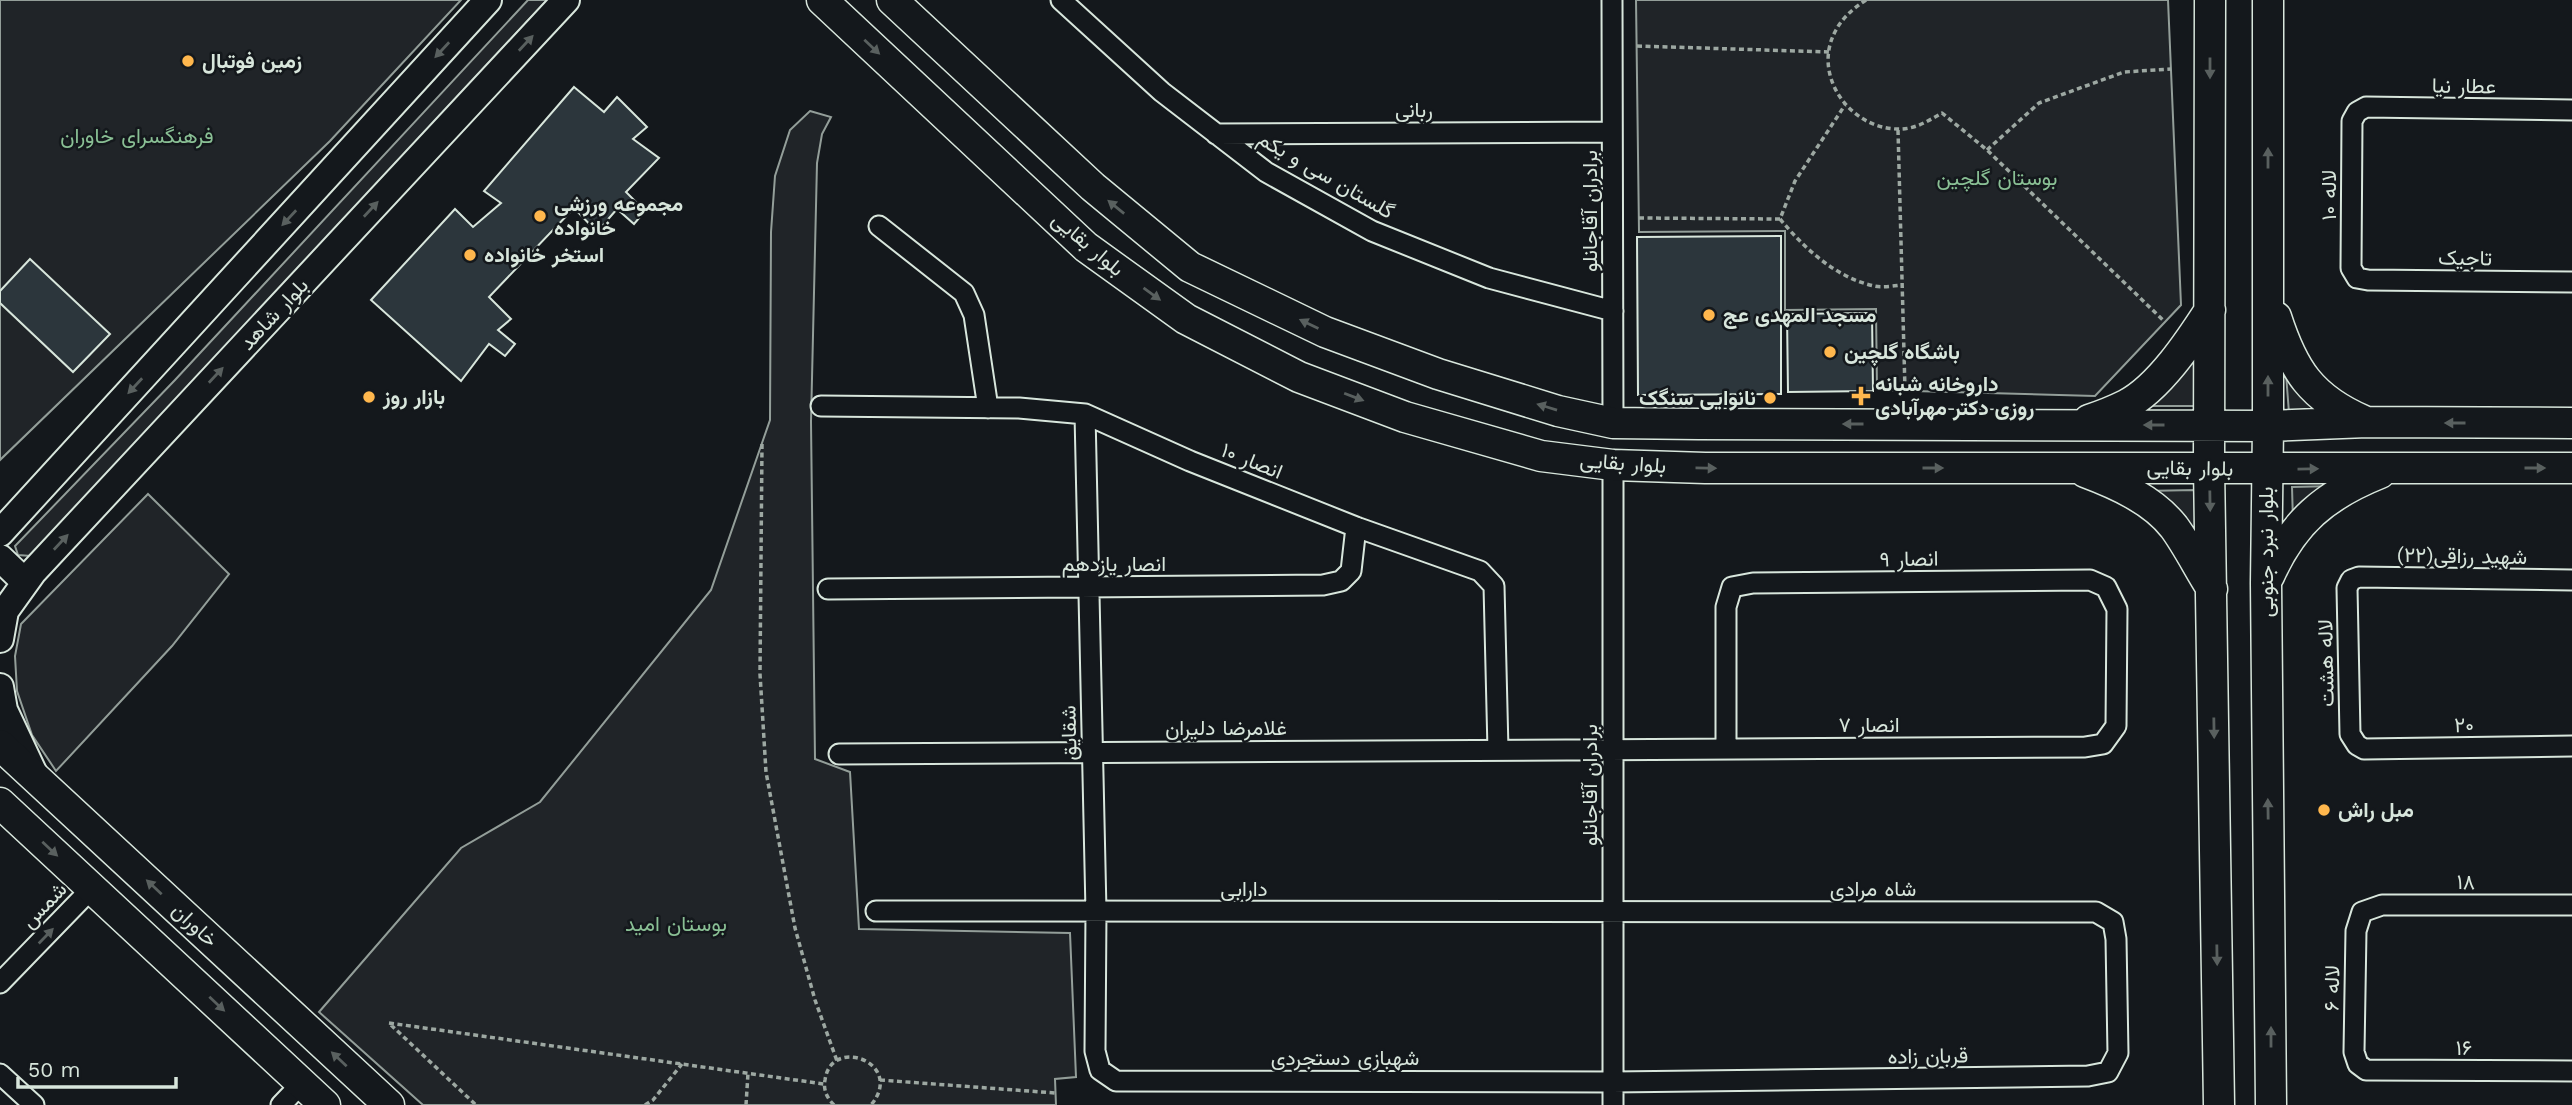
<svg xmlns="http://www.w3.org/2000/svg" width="2572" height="1105" viewBox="0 0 2572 1105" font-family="'Work Sans',Vazirmatn,sans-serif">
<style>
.green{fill:#202428;stroke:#939e99;stroke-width:2}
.building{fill:#2c363c;stroke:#d8e6dc;stroke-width:2}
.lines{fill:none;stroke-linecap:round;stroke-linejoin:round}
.street-casing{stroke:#d8e6dc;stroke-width:23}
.secondary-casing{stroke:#d8e6dc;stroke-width:30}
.primary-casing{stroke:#d8e6dc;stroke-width:33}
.path{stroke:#9da8a2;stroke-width:3.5;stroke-dasharray:5 3.5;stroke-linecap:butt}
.street{stroke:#14181c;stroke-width:19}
.secondary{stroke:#14181c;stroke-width:26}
.primary{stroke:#14181c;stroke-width:30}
.oneway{fill:#59605f}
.poi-dot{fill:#ffb74d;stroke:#14181c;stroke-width:2.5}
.labels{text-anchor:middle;stroke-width:5;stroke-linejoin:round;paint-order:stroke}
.poi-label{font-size:21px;font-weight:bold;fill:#d8e6dc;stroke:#14181c;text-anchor:start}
.street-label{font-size:21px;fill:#d8e6dc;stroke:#14181c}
.park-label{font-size:21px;fill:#8ac095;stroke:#14181c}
</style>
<rect width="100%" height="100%" fill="#14181c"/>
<path class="green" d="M0,0H461L330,141L0,460Z
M528,0H547L31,556L18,555L15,546L175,380Z
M1636,0H2168L2181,305L2095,396L1877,390L1876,309L1785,310V231L1639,232Z
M810,111L831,117L822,134L817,163L811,422L815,759L850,772L859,929L1070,933L1076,1077L1055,1079L1056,1105H423L319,1012L461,848L540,802L711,590L770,420L771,232L775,176L790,130Z
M2195,350L2196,406H2143Z
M2285,361L2322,412L2289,413Z
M2333,486L2293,522L2292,487Z
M2195,490L2198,550L2144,491Z
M148,494L229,574L172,646L56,771L32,735L17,691L15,656L21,624Z"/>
<path class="building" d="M574,87L604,112L617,97L647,127L633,139L659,158L626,192L645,211L634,224L617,209L597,232L574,208L489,297L511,319L498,330L515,344L505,356L489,344L461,381L371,300L455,209L473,227L501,203L484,191Z
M1781,236V394L1638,395L1637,237Z
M30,259L110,334L73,372L0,303V291Z
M1872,313L1873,391L1788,392L1787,314Z"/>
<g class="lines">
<defs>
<path id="street" d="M1061,0L1162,92L1266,172L1372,231L1489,278L1613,311
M1612,0L1613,423
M2572,110L2366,107L2357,112L2352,121L2351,268L2357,278L2368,280L2572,282
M1216,134L1612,132
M879,226L964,293L974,315L988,408
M821,406L1019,408L1085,414L1190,461L1356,527L1480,571L1494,586L1498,750
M2572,580L2359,577L2351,580L2347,588L2350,734L2357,745L2364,749L2572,746
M828,589L1323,585L1341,581L1351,571L1356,527
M839,754L2085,747L2103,744L2116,726L2117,609L2106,587L2090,580L1753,583L1732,587L1726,607V749
M2572,905H2382L2362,912L2356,931L2354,1052L2358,1064L2366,1070L2572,1071
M876,911C1282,911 1689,912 2096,912L2113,922L2116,939L2118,1053L2108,1072L2088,1076L1613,1082L1116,1081L1100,1070L1095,1051L1096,911L1085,414
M0,983L92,888
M0,1074L34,1105
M281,1105L302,1083
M1613,1105V465"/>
<path id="secondary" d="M0,533L488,0
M0,558L25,582
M0,639L5,611L33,572L566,0
M0,687L4,710L35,776"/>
<path id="primary" d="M822,0L1086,247L1186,319L1299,377L1405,417L1541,456L1613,465L1705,468H2572
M892,0L1093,187L1190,267L1325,332L1438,374L1558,411L1613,423L1699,424L2268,426L2367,422L2572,423
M2210,0L2209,467L2219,1105
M2268,0V426L2266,583L2271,1105
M2276,317C2293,370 2311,398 2364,421
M2089,420C2101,416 2114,411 2126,405C2159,388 2190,341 2210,310
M2085,472C2117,484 2153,500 2174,527C2188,546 2199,569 2212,589
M2269,576C2293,522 2325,495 2380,473
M0,745L389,1105
M0,803L325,1105"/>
</defs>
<use href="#street" class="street-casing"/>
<use href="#secondary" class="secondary-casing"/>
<use href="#primary" class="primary-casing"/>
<path class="path" d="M1866,0C1854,8 1843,17 1836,30C1811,74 1849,128 1897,129C1914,130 1928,121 1942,113L1987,150L2165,322
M1637,46L1829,52
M1898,130L1905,390
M1987,150L2039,103L2124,72L2171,69
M1639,218L1780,219L1795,181L1845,105
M1780,219C1805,249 1835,277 1874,286C1882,288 1893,286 1901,285
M762,444L760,674L766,772L795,928L815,1000L837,1061
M389,1023L824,1084
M391,1025L476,1105
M880,1080L1056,1093
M645,1105L653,1100L682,1064
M746,1105L748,1073
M834,1105C827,1098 823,1090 825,1080C831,1035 906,1063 871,1105"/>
<use href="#street" class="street"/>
<use href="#secondary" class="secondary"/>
<use href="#primary" class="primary"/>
</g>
<defs><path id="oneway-solid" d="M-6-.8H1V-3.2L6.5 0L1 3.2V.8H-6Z" transform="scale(1.75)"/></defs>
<g class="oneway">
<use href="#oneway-solid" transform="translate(526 43) rotate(-47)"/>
<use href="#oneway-solid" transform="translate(872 47) rotate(43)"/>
<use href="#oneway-solid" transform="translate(442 50) rotate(133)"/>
<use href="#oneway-solid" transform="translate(2210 68) rotate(90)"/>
<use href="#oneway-solid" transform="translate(2268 158) rotate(-90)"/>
<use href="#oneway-solid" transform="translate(1116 207) rotate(-141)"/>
<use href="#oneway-solid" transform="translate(371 209) rotate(-47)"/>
<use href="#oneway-solid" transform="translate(289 218) rotate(133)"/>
<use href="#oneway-solid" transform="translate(1152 294) rotate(36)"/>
<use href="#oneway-solid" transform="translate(1309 324) rotate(-154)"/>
<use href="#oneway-solid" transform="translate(216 375) rotate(-47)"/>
<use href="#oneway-solid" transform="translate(135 386) rotate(133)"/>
<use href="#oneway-solid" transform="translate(2268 386) rotate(-90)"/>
<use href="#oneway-solid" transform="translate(1354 397) rotate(21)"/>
<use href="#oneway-solid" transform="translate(1547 407) rotate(-163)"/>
<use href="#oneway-solid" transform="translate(2455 423) rotate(-180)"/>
<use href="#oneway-solid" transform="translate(1853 424) rotate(-180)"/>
<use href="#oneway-solid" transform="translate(2154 425) rotate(-180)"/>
<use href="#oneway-solid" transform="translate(1706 468) rotate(1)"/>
<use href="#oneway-solid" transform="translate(1933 468)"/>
<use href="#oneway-solid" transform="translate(2535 468)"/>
<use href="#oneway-solid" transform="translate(2308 469) rotate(-1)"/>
<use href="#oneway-solid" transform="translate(2210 501) rotate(89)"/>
<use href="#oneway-solid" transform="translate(61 542) rotate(-47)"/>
<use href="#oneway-solid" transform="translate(2214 728) rotate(89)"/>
<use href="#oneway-solid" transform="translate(2268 809) rotate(-91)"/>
<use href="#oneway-solid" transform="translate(50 849) rotate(43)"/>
<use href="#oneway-solid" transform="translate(154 887) rotate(-137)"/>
<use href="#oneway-solid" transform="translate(46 936) rotate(-46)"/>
<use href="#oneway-solid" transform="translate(2217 955) rotate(89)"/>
<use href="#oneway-solid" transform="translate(217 1004) rotate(43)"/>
<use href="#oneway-solid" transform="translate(2271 1037) rotate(-90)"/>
<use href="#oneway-solid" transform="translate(339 1059) rotate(-137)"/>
</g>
<g class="poi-dot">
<circle cx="188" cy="61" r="7"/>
<circle cx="540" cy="216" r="7"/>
<circle cx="470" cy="255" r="7"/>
<circle cx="1709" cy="315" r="7"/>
<circle cx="1830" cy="352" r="7"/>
<path d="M1857.5 385.5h7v7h7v7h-7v7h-7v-7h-7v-7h7z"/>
<circle cx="369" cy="397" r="7"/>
<circle cx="1770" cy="398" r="7"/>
<circle cx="2324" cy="810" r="7"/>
</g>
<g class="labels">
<g class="poi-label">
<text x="202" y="68">زمین فوتبال</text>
<text x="554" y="211">مجموعه ورزشی<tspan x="554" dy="24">خانواده</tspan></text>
<text x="484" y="262">استخر خانواده</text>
<text x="1723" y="322">مسجد المهدی عج</text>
<text x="1844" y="359">باشگاه گلچین</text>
<text x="1875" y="391">داروخانه شبانه<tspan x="1875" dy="24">روزی دکتر مهرآبادی</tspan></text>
<text x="383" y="404">بازار روز</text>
<text x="1756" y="405" text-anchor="end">نانوایی سنگک</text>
<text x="2338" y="817">مبل راش</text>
</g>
<g class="street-label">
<text transform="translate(2464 86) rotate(1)" y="7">عطار نیا</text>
<text x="1414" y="117">ربانی</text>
<text transform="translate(1326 175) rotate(30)" y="7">گلستان سی و یکم</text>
<text transform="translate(2329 195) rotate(-90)" y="7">لاله ۱۰</text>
<text transform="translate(1590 211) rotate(-90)" y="7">برادران آقاجانلو</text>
<text transform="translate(1088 244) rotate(40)" y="7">بلوار بقایی</text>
<text transform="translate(2465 258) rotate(1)" y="7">تاجیک</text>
<text transform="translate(274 314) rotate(-47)" y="7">بلوار شاهد</text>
<text transform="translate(1252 461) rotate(22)" y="7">انصار ۱۰</text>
<text transform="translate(1623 463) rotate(4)" y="7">بلوار بقایی</text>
<text transform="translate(2190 468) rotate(1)" y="7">بلوار بقایی</text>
<text transform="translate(2266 552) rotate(-90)" y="7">بلوار نبرد جنوبی</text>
<text transform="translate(2462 556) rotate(1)" y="7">شهید رزاقی(۲۲)</text>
<text transform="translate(1909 559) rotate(-1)" y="7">انصار ۹</text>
<text x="1114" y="571">انصار یازدهم</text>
<text transform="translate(2326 663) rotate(-91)" y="7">لاله هشت</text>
<text x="1869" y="732">انصار ۷</text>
<text transform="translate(2464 725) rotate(-1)" y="7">۲۰</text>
<text x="1226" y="735">غلامرضا دلیران</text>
<text transform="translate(1069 733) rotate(-91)" y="7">شقایق</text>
<text transform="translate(1590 785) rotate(-90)" y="7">برادران آقاجانلو</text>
<text x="2466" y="889">۱۸</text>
<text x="1244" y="896">دارابی</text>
<text x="1873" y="896">شاه مرادی</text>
<text transform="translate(44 905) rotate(-46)" y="7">شمس</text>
<text transform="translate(195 925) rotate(43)" y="7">خاوران</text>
<text transform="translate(2332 988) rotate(-89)" y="7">لاله ۶</text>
<text x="2464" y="1055">۱۶</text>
<text transform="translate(1928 1056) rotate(-1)" y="7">قربان زاده</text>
<text x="1345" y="1065">شهبازی دستجردی</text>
</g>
<g class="park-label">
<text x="137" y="143">فرهنگسرای خاوران</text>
<text x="1997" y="185">بوستان گلچین</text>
<text x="676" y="931">بوستان امید</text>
</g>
</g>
<path d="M18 1077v10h158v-10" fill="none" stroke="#d8e6dc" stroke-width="3.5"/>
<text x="28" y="1077" font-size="21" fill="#d8e6dc" stroke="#14181c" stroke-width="5" paint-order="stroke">50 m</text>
</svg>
